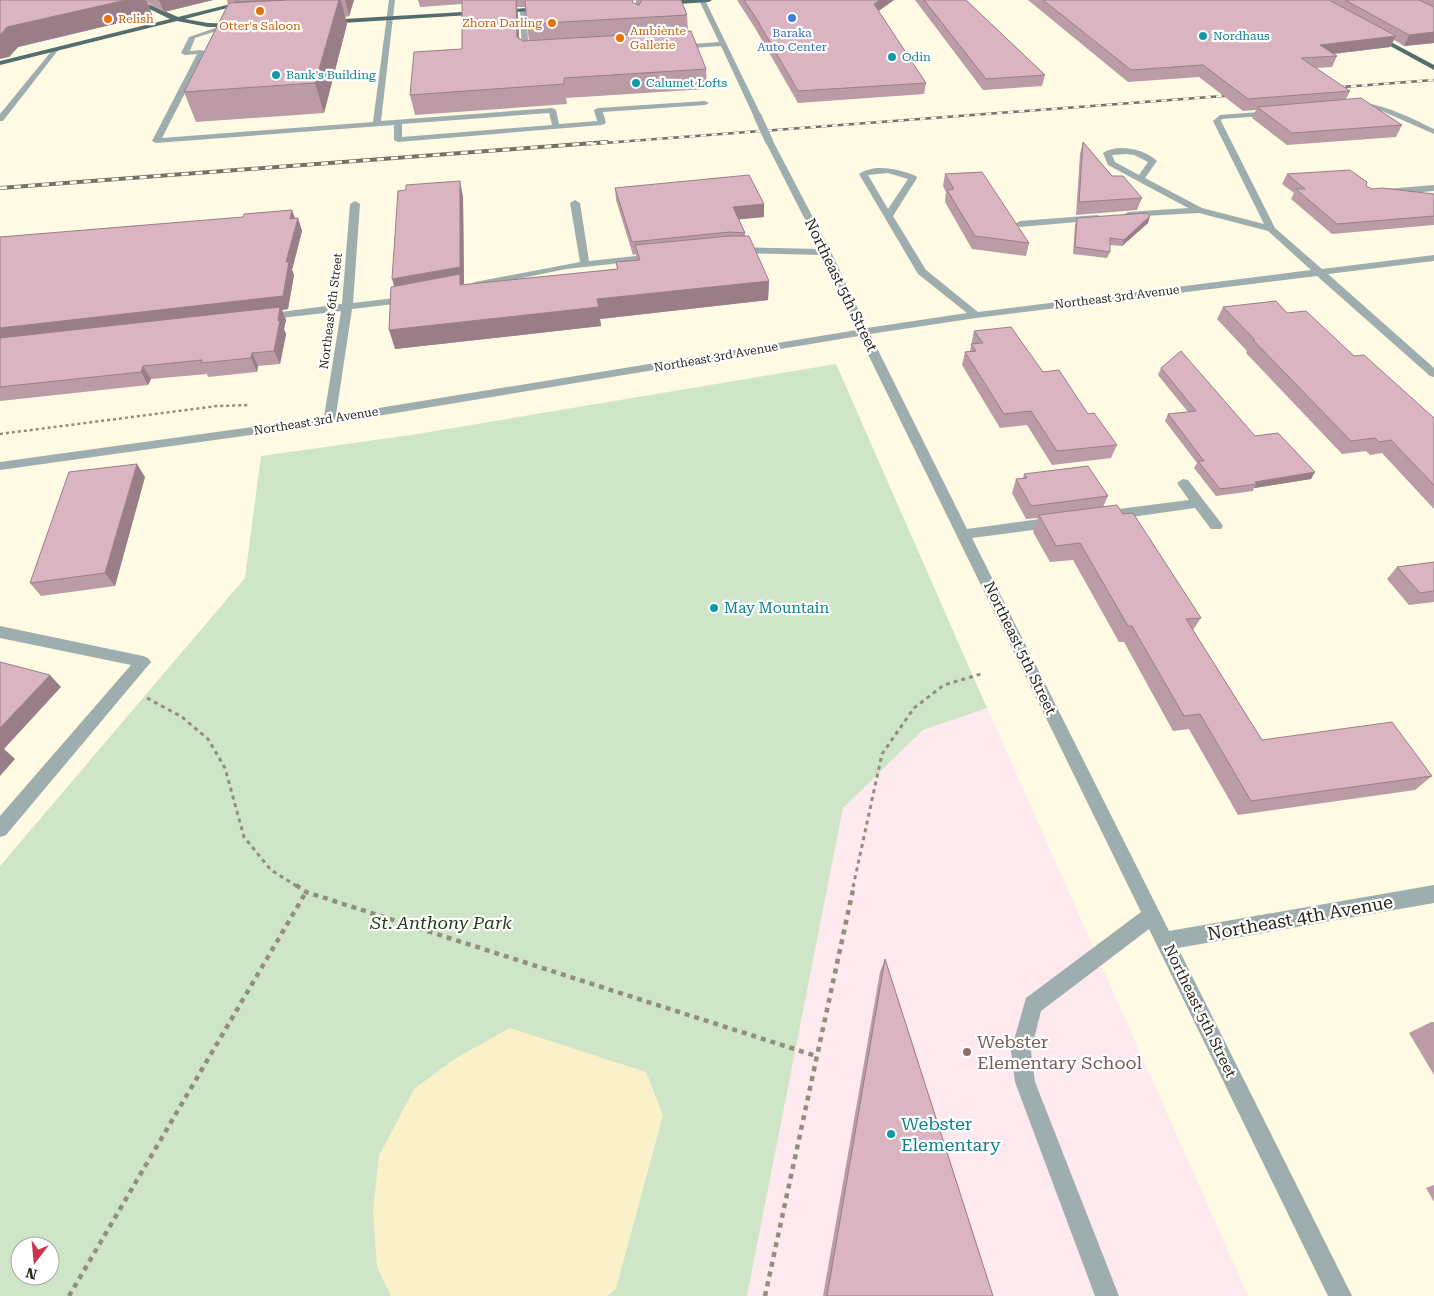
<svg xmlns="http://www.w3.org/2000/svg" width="1434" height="1296" viewBox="0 0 1434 1296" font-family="'Roboto Serif',serif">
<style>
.education{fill:#fee9ef}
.green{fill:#cfe5c8;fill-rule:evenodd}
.sand{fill:#faf0ca}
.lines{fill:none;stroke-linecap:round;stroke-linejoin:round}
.path-far2{stroke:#928e7d;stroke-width:2.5;stroke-dasharray:3 3;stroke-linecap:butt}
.path-far1{stroke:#928e7d;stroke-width:3;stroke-dasharray:4 4;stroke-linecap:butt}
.path{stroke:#928e7d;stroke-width:4.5;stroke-dasharray:5 5;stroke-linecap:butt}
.minor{fill:#9eadae;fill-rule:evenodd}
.major{fill:#526e6f;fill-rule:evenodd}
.rail-far1-casing{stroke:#757262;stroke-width:2.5}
.rail-casing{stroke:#757262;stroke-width:4}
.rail-far1{stroke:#fff;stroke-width:2;stroke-dasharray:5.5;stroke-linecap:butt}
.rail{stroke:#fff;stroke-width:2.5;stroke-dasharray:7;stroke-linecap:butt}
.minor-bridge{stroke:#9eadae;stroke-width:8}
.wall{fill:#bb9ba6;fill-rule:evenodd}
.shaded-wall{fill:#997e87}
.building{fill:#dab4c1;stroke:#997e87}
.food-dot{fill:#e8710a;stroke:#fff;stroke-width:2}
.shop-dot{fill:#3f7fe0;stroke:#fff;stroke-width:2}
.culture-dot{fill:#0f9aa8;stroke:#fff;stroke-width:2}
.education-dot{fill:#8d6e63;stroke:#fff;stroke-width:2}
.labels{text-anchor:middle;stroke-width:4.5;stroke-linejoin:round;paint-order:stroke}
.far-food-label{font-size:12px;fill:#c56008;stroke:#fff;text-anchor:start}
.far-shop-label{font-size:12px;fill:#366cbe;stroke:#fff}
.far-culture-label{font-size:12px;fill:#0d838f;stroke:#fff;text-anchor:start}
.far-street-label{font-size:12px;fill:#29271c;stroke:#fff}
.street-label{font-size:15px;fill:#29271c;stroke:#fff}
.culture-label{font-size:15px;fill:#0d838f;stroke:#fff;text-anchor:start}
.near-street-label{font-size:18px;fill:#29271c;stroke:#fff}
.near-park-label{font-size:18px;font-style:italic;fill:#214117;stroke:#fff}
.near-education-label{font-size:18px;fill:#785e54;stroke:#fff;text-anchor:start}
.near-culture-label{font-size:18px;fill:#0d838f;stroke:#fff;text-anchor:start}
</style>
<rect width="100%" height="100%" fill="#fffae3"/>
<path class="education" d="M987,708L1248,1296H747L843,808L923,730Z"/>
<path class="green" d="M836,364L987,708L923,730L843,808L747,1296H0V866L245,578L261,456L411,435ZM20,1246H50V1276H20Z"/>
<path class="sand" d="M510,1028L646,1072L663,1115L616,1289L607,1296H391L377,1267L373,1210L379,1156L414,1089L456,1058Z"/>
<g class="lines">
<path class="path-far2" d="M0,434L217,406L250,405"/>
<path class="path-far1" d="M147,698L182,717L208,739L225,768L244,837L271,870L298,887
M853,887L882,754L914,708L944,685L981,674"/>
<path class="path" d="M296,885L306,892L816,1056
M69,1296L306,892
M765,1296L854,885"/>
<path class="minor" d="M389,0H395L381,121L552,108L556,110L559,124L597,121L594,110L598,108L705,101L709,103L705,105L603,112L606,123L602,125L398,142L394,140V125L156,143L152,141L197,54L185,55L181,53L189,37L227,24L230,26L229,27L195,38L190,51L202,50L206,52L162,138L373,122ZM549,113L552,125L402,137V124Z
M699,0H705L762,117L761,119L754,117L721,46L678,49L675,47L678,45L719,42Z
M523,8L526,10L529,54L534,56L530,58L522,56L520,10Z
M54,48L59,49L3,121H0V114Z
M1365,103C1390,107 1411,118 1434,129V134L1382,111L1354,108L1350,106L1354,104Z
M1273,111H1276V115L1222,119L1221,121L1275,228L1322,269L1434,255V261L1328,274L1434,368V377L1430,376L1317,276L976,318L870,334L967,529L1055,517L1060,519L1062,522L1060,525L1055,527L972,538L1169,931L1434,885V903L1178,948L1352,1296H1328L1149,929L1041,1011L1031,1051L1035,1082L1119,1296H1095L1015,1082L1011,1051L1026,998L1141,912L859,336L329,424L0,470V462L324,417L341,311L265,320L260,317L265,314L342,304L350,204L355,201L360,204L353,303L411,296L416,299L411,302L352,309L336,415L857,330L822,255L735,253L730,250L735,247L820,249L765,141L769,139L773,141L831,252L867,328L967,313L918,274L859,174C874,163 900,169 916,176L917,178L893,216L926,270L978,312L1311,270L1268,231L1199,213L1125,217L1123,215L1128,212L1188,208L1108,165L1103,153C1117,143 1145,149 1157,161L1145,178L1202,208L1264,224L1213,121L1220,115ZM1126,154L1134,155L1148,162L1139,175L1115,162L1112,155ZM888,173L908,179L888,209L868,175Z
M1434,185V191L1386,195L1382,192L1386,189Z
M575,200L580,203L589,261L654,254L659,257L657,259L566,269L475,288L471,287L470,285L475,282L580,262L570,203Z
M1097,215L1100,216V220L1020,227L1015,224L1020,221Z
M1183,479L1188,480L1221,523L1223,526L1221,529H1211L1195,508L1103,521L1098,519L1096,516L1098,513L1103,511L1189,500L1177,483Z
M0,626L143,656L148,658L151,662L6,835L0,837V816L131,665L0,638Z"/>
<path class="major" d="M131,0H139L178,17L247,0H258L185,19L208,23L237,24L240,26L239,27H208L177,21L0,65V61L170,19Z
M679,0H712L709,2L662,5L659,3Z
M547,7L550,9L549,10L327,24L324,22L327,20Z
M1374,33L1434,65V70L1372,36L1371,35Z"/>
<defs>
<path id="rail-far1" d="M1329,88L1434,80
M591,144L1236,95"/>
<path id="rail" d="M0,188L607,142"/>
</defs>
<use href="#rail-far1" class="rail-far1-casing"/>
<use href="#rail" class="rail-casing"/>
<use href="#rail-far1" class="rail-far1"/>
<use href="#rail" class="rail"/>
<path class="minor-bridge" d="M758,117L769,141"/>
</g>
<path class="wall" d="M0,0H213L164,12L148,3L152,15L18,47L9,57Z
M227,0H354L349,16L345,17L347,24L324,113L196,122L184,92L228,4Z
M418,0H681L687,15L688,31L706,69L707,89L566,98L567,104L415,115L410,95L462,49V4L420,7ZM636,0V4L633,3L632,1ZM517,7H526L527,24L529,41H523L519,38Z
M737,0H894L878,11L926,83L924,94L798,103L755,28Z
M915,0H966L1045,75L1042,86L983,90Z
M1028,0H1434V43L1404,46L1394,40L1390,47L1333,54L1337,56L1332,67L1316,68L1350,91L1346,99L1402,125L1396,137L1287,145L1252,118L1256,110L1243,111L1199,77L1128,82Z
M1083,142L1112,176L1142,198L1137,210L1076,215L1080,154Z
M945,174L1029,243L1026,256L972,249L945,202L946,192L943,186Z
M1287,174L1366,186L1372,189L1434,194V225L1332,234L1291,199L1294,193L1282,184Z
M615,188L764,204V217L739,219L745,233V236L769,281L768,300L600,319L601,326L395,349L394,286L463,197L464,284H462V285L617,269L616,262L636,260V254L633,255L616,200Z
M298,218L302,231L292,270L294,275L288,309L282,310L286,320L284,329L286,334L280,364L258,366L257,372L208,377L207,374L151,379L148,385L0,401V237Z
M1077,218L1148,223L1122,246L1110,245V252L1107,258L1073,254L1075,225Z
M1223,307L1287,313L1354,356L1434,418V509L1382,453L1370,455L1366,451L1342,454L1246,353L1247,351L1217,319Z
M974,331L1043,372L1088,414L1117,445L1111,458L1052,465L1027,425L1000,428L962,365L965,352L970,351Z
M1161,368L1255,436L1311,479L1254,488L1253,491L1216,496L1194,468L1197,463L1165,421L1168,414L1188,412L1158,375Z
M1024,474L1108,496L1103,507L1123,514L1201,618L1193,630L1262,740L1432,776L1415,790L1238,815L1189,729L1173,731L1124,642H1119L1073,560L1050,562L1033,532L1038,518L1026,519L1012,493L1016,479L1023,478Z
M145,477L115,586L41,596L30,583Z
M1434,562V602L1409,605L1387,579L1397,567Z
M885,959L993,1296H823L880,972Z
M1431,1022H1434V1075L1409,1033Z
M1434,1185V1202L1426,1188Z"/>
<path class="shaded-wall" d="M126,0H146L152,15L18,47L9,57L0,59V35L7,27Z
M159,0H213L164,12Z
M339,0H341L347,24L324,113L315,83Z
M345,0H354L349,16Z
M516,0L518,15L520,56L517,37Z
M880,0H894L873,15L874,4Z
M1434,32V43L1404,46L1409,35Z
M1396,36L1390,47L1315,56L1320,45Z
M460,181L463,197L464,284H462L464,293L397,296L392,279Z
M764,204V217L733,220V207Z
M292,210L297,223L298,218L302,231L292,270L294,275L288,309L282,310L286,320L284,329L286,334L280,364L274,351L0,342V328L286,262L290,219Z
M1150,216L1148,223L1122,246L1124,240Z
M769,281L768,300L600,319L601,326L395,349L389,330L597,299Z
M252,353L258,366L257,372L251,358Z
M143,366L151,379L148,385L141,372Z
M137,464L145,477L115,586L105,573Z
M1315,472L1311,479L1254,488L1257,484L1255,482Z
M50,675L61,687L4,749L15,759L0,776V728Z"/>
<path class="building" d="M0,0H126L7,27L0,35Z
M237,0H285L236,2Z
M285,0H339L315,83L184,92L229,3Z
M462,0H516L517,37L523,41L691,31L706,69L564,78V84L410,95L414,52L462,49Z
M525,0H632L633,3L639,5L641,2V0H681L687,15L527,24Z
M744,0H880L874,4L926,83L798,91L756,18Z
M924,0H966L1045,75L986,79Z
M1043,0H1329L1396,36L1320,45L1337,56L1301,58L1350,91L1248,99L1203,65L1131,70Z
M1345,0H1419L1434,7V32L1409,35Z
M1361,98L1402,125L1292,133L1257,107Z
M1083,142L1112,176H1123L1142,198L1079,202Z
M1350,170L1367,182L1366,186L1372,189L1382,188L1434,194V216L1337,224L1296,189H1305L1287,174Z
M982,172L1029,243L975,236L947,190L954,189L945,174Z
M749,175L764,204L733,207L745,233L730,232L632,242L615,188Z
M460,181V267L392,279L398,191L406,190V185Z
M292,210L290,219L298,218L286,262H289L283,296L0,328V237L243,217L244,214Z
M1147,213L1150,216L1124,240L1110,238V252L1075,247L1077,218Z
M730,236H749L769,281L597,299L599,307L389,330L391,287L460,274V285L618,269L616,262L640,260L635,245Z
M1276,301L1287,313L1306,311L1354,356L1364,355L1434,418V485L1391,440L1379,442L1375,438L1351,441L1253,340H1255L1223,307Z
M280,307L278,321L280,320L274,351L252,353L251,358L201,363L202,360L143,366L141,372L0,387V338Z
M1011,327L1043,372L1059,370L1088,414L1094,413L1117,445L1057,451L1031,411L1004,414L965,352L976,351L971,344L983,343L974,331Z
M1181,351L1255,436L1278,433L1315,472L1255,482L1257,484L1220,489L1198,461H1204L1168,414L1196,411L1161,368Z
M137,464L105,573L30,583L69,472Z
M1088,466L1108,496L1031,506L1016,479L1027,478L1024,474Z
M1117,505L1123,514L1133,513L1201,618L1186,619L1262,740L1392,722L1432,776L1251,801L1200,714L1184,716L1132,626H1128L1080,543L1056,546L1039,515Z
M1434,562V591L1420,593L1397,567Z
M0,662L50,675L0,728Z
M885,959L993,1296H827Z"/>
<g class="food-dot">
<circle cx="260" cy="11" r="5"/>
<circle cx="108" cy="19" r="5"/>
<circle cx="552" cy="23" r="5"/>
<circle cx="620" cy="38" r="5"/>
</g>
<circle class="shop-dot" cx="792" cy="18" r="5"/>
<g class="culture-dot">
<circle cx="1203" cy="36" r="5"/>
<circle cx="892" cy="57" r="5"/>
<circle cx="276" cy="75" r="5"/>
<circle cx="636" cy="83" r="5"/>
<circle cx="714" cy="608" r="5"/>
<circle cx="891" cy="1134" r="5"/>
</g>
<circle class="education-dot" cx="967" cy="1052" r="5"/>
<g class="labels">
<g class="far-food-label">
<text x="118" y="23">Relish</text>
<text x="542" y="27" text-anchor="end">Zhora Darling</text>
<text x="260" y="30" text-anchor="middle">Otter's Saloon</text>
<text x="630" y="35">Ambiènte<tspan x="630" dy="14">Gallerie</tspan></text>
</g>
<g class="far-shop-label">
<text x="792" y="37">Baraka<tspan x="792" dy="14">Auto Center</tspan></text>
</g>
<g class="far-culture-label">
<text x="1213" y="40">Nordhaus</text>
<text x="902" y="61">Odin</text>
<text x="286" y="79">Bank's Building</text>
<text x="646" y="87">Calumet Lofts</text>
</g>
<g class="far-street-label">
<text transform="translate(1117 297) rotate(-7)" y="4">Northeast 3rd Avenue</text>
<text transform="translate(331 311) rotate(-83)" y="4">Northeast 6th Street</text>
<text transform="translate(716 357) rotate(-10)" y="4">Northeast 3rd Avenue</text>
<text transform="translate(316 421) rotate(-9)" y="4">Northeast 3rd Avenue</text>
</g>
<g class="street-label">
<text transform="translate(841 285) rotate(64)" y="5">Northeast 5th Street</text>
<text transform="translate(1020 648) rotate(64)" y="5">Northeast 5th Street</text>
<text transform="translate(1200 1011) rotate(64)" y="5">Northeast 5th Street</text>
</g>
<g class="culture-label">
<text x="724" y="613">May Mountain</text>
</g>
<g class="near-street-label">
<text transform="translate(1300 918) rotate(-10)" y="6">Northeast 4th Avenue</text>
</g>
<g class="near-park-label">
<text x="441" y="929">St. Anthony Park</text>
</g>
<g class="near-education-label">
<text x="977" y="1048">Webster<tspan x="977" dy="21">Elementary School</tspan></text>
</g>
<g class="near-culture-label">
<text x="901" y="1130">Webster<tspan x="901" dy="21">Elementary</tspan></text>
</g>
</g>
<g transform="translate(35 1261) rotate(196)"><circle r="24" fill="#ffffff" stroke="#a9a9a4"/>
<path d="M0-4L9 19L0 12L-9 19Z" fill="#c8374f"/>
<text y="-8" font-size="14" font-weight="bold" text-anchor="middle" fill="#29271c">N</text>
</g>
</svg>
